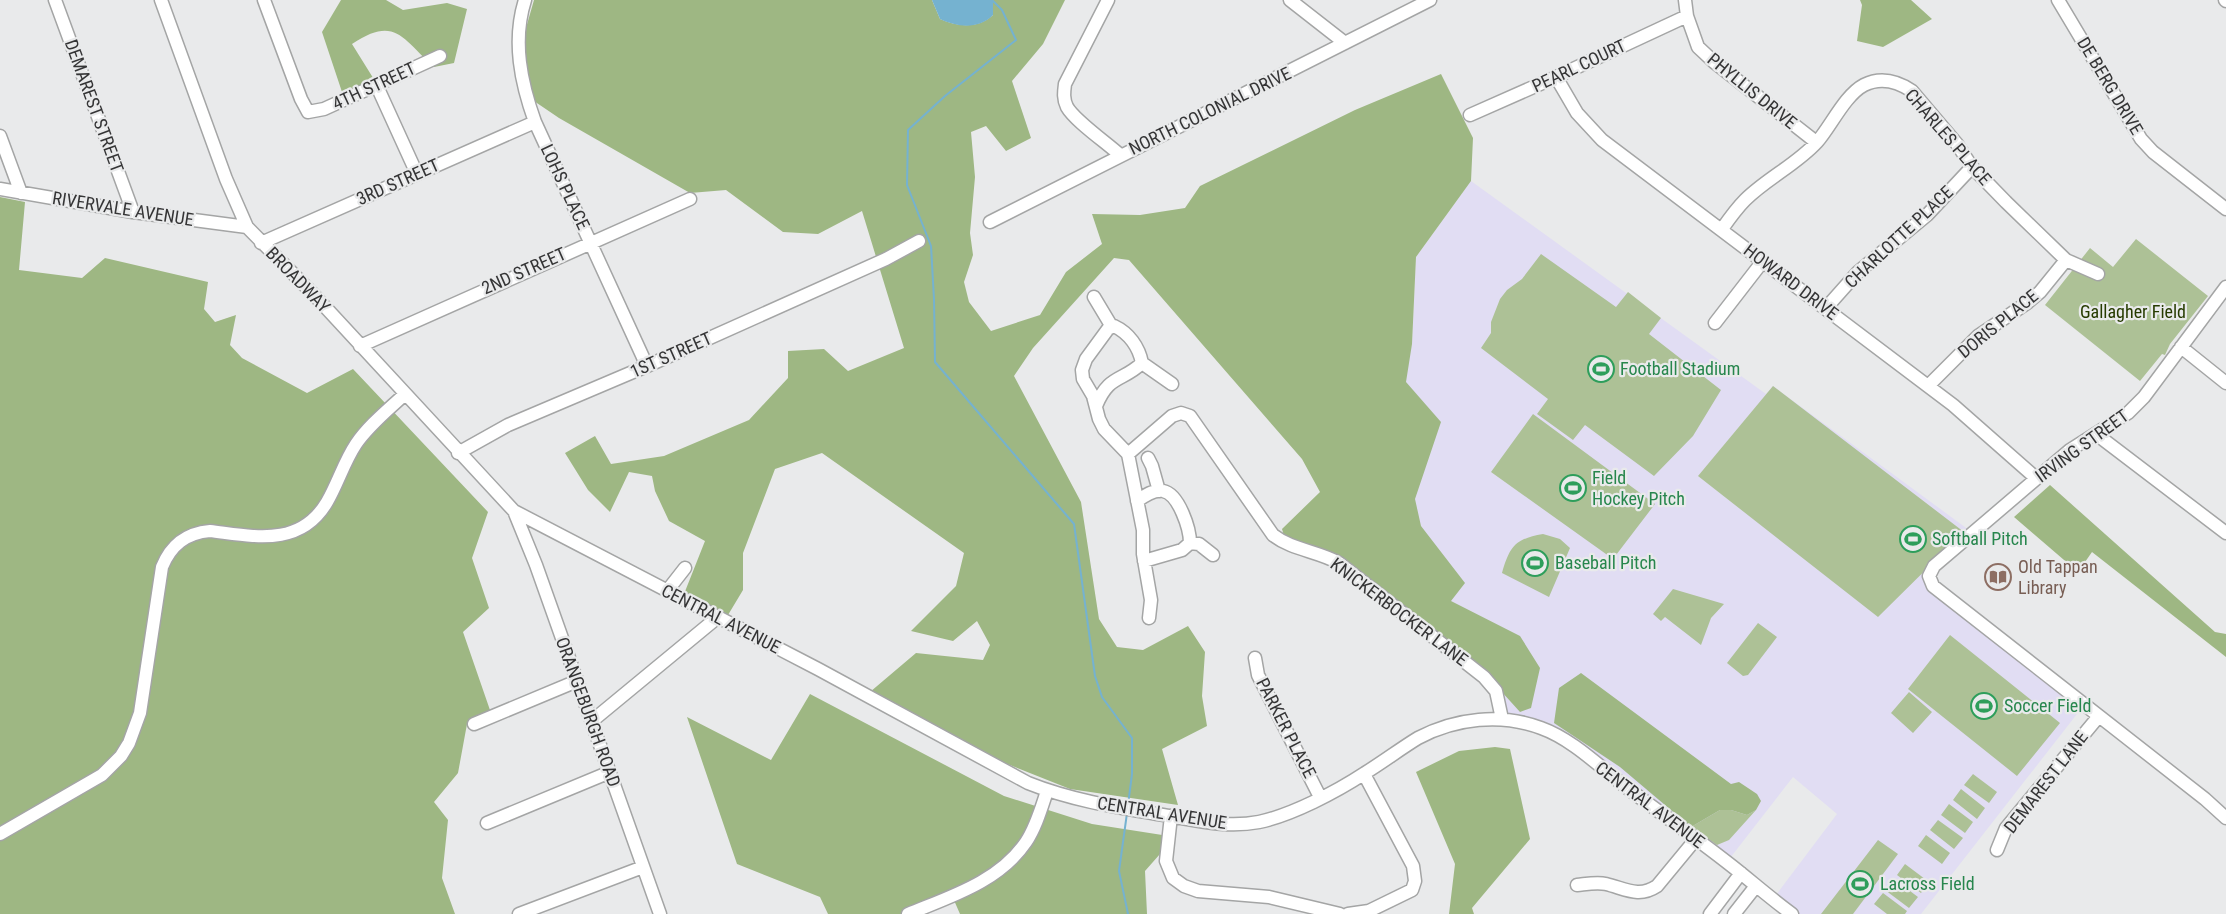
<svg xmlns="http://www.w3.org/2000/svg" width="2226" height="914" viewBox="0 0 2226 914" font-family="'Roboto Condensed',sans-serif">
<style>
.education{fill:#e1ddf3}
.green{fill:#adc196}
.forest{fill:#9eb783}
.water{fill:#75b2d0}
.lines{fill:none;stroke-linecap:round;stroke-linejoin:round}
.stream{stroke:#75b2d0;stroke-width:2}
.minor-casing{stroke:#a4a5a5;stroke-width:15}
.minor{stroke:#fff;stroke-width:12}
.labels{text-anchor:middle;stroke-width:4.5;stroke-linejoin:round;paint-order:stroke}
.street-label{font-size:18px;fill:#353536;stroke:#e9eaeb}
.park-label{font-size:18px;fill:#263b00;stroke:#e9eaeb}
.leisure-label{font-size:18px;fill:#27864d;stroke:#e9eaeb;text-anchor:start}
.education-label{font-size:18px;fill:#785e54;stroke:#e9eaeb;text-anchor:start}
</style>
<rect width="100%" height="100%" fill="#e9eaeb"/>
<path class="education" d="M1471,181L1766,394L1773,386L1973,533L1929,576L2084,705L1921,914H1792L1773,899L1837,814L1793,777L1727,862L1574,747L1508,720L1496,691L1339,563L1412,344L1416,257Z"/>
<path class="green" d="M2136,239L2208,296L2170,344L2165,355L2162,354L2140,381L2045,305L2090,248L2113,267Z
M1541,254L1616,307L1628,292L1661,318L1649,334L1721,390L1693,436L1654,476L1585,425L1573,440L1537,414L1548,399L1481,348L1491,333V322L1500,299L1507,290L1522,279Z
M1773,386L1964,532L1878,617L1698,476Z
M1533,414L1655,504L1613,559L1491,472Z
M1543,534L1560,539L1570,548L1549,597L1502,573C1510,546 1515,539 1543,534Z
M1673,589L1724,604L1711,618L1701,645L1665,617L1661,621L1653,614Z
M1758,623L1777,637L1748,675L1743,676L1727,663Z
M1950,635L2060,723L2017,776L1908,689Z
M1909,692L1932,712L1913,733L1891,713Z
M1973,774L1997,792L1989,803L1964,785Z
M1961,789L1985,808L1977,819L1953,800Z
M1949,804L1973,822L1965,833L1941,815Z
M1720,810H1731L1747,815L1756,810L1729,840L1717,845L1691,827Z
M1938,820L1963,838L1954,849L1930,830Z
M1926,835L1950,853L1942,864L1918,846Z
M1878,840L1898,854L1853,914H1821Z
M1905,864L1929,882L1921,893L1897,875Z
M1894,879L1918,897L1909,908L1885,890Z
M1883,893L1907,911L1905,914H1887L1874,904Z"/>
<path class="forest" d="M341,0H386L403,10L447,3L467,9L454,63L434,67C402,39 396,15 352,44L375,81L343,95L322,32Z
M534,0H932L940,19C957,27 978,29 993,15V0H1065L1043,44L1012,81L1031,138L1006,151L986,126L971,132L975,177L970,233L973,255L964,282L969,302L991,331L1040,315L1066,272L1102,244L1092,214L1140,215L1185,208L1200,186L1355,110L1441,74L1473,138L1471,181L1416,257L1412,344L1406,382L1441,422L1415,499L1421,526L1465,583L1451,601L1520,636L1540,668L1531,708L1520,712L1501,691L1345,561L1285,539L1282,529L1320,492L1302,459L1129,260L1114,258L1033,348L1014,376L1081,502L1099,619L1117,647L1143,650L1188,626L1205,652L1202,696L1207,726L1162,749L1178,805L1070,789L1005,763L870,692L916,653L983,660L990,645L977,621L953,641L911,631L956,586L964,553L822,453L775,469L743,553V590L728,615L684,594L705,541L669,521L655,491L652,476L629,472L610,512L588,490L565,453L595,436L611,464L664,456L749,420L788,378V351L824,349L848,371L904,348L862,211L818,234L783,232L726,190L690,193L559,118L531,99L522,42Z
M1860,0H1911L1932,19L1883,47L1857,41L1862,5Z
M0,197L25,202L19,270L82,278L105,258L208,282L204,309L215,322L236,315L230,345L242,358L307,393L353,369L488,512L472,558L489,608L463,632L491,713L467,724L458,773L434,802L448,820L442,878L455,914H0Z
M2050,485L2215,632L2226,634V657L2092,552L2078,572L2014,517Z
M1581,673L1731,784L1739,782L1757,794L1761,801L1756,810L1747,815L1731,810H1720L1691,827L1620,767L1554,723L1559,688Z
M810,694L1004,796L1092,824L1175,837L1145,871L1147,914H960L950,891L903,914H828L820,897L737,864L687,717L771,760Z
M1495,747L1510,749L1530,839L1472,908L1474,914H1449L1455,864L1416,772L1459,751Z"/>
<path class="water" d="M932,0H993V15C978,30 957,27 940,19Z"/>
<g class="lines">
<path class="stream" d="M993,1L1002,10L1016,40L945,96L908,130L907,185L931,246L934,299L935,362L1074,524L1095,676L1102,697L1132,738V774L1128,805
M1127,813L1119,871L1128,914"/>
<defs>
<path id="minor" d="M55,0L133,212
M161,0L226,179L247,227L316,297L514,511L818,669L1028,783C1073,801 1121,808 1169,816C1199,821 1228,828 1259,822C1292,815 1336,792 1365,773C1383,762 1400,749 1418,738C1456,718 1501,713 1541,728C1572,739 1600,767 1626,787C1660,813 1695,837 1728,863C1750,880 1770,898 1792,914
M264,0L301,99L308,112L324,109L440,56
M525,0C512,41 521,83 535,122L647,366
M1108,0L1065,84C1064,92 1063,99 1067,107C1075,121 1107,143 1120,155
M1290,0L1345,43
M1685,0L1687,16L1698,47L1714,62L1816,142
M2058,0L2141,139L2153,152L2226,209
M2225,0L2226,1
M1556,77L1577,113L1602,140L1953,405L2036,478
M376,84L417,174
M1470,115L1556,77L1687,16
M0,136L21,193
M0,189L133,212L247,227
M990,222L1430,0
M1722,229C1729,219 1736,209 1745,200C1767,178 1796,165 1817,142C1831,126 1845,95 1864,85C1880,77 1897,81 1912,91L1957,144L1972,167L2006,202L2066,260L2098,274
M261,243L535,122
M2226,287L2144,397L2128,413L2070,450L1934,566L1929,576L1933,586L2205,799L2226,818
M1094,297L1112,327
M1826,308L1858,272L1927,215L1972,167
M1715,323L1763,261
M360,346L690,199
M2181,347L2226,383
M1142,363L1172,384
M1928,386L1978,336L2027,303L2040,292L2066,260
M1096,406C1109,374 1122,382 1142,363C1139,347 1129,333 1114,326L1108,329L1086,359L1082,370L1083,379L1093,396L1099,419L1104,429L1128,454L1143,530V554L1151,600L1149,618
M2096,434L2226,533
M458,453L508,425L647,366L886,259L919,241
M1128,454L1172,416L1181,413L1190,416L1273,535C1292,550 1318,551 1339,563L1484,677L1496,691L1502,719
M1148,458L1152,466L1159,491
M1137,501C1144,496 1154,489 1163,491C1179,494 1190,529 1190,543L1182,550L1144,561
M514,511L536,565L660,914
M1190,543L1199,544L1213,555
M667,591L685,568
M1255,658L1258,675L1320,797
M592,721L718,617
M474,724L577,681
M1171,816L1166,861L1173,878L1184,886L1198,891L1269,897L1340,914
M487,823L610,772
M0,834L102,775L121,756L129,743L140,713L162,567C171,545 186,533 210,531C253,536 300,548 327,502C338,483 344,462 356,444C369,425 388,410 405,394
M1997,850L2006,828L2099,716
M1577,885C1587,884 1597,882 1606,884C1626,889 1639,898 1657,886L1695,840
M519,914L643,867
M908,914C949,897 999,882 1026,842C1036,827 1041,809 1047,791
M1348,914L1369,911L1412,890L1415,881L1413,866L1364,774
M1710,914L1741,873
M1734,914L1756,886"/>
</defs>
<use href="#minor" class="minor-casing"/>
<use href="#minor" class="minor"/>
</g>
<defs>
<symbol id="stadium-ring" viewBox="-11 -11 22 22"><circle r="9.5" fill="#e9eaeb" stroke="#2e9e5b" stroke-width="1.5"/><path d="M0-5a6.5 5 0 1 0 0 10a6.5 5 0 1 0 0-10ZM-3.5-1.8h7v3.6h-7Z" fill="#2e9e5b"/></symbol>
<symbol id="library-ring" viewBox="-11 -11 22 22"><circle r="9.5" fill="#e9eaeb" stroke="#8d6e63" stroke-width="1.5"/><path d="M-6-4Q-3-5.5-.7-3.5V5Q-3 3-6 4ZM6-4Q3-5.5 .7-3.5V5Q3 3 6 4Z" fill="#8d6e63"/></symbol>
</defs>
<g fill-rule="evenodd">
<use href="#stadium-ring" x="1586" y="354" width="30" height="30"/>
<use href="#stadium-ring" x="1558" y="473" width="30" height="30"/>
<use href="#stadium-ring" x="1898" y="524" width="30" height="30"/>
<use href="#stadium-ring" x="1520" y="548" width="30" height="30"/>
<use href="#library-ring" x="1983" y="562" width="30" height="30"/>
<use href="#stadium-ring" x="1969" y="691" width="30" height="30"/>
<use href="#stadium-ring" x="1845" y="869" width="30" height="30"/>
</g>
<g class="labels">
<g class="street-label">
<text transform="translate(1579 66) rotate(-25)" y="6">PEARL COURT</text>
<text transform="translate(374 86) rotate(-25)" y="6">4TH STREET</text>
<text transform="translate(2110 86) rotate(59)" y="6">DE BERG DRIVE</text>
<text transform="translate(1752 91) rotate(39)" y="6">PHYLLIS DRIVE</text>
<text transform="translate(94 106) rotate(70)" y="6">DEMAREST STREET</text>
<text transform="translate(1210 111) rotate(-26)" y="6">NORTH COLONIAL DRIVE</text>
<text transform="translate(1948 137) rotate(49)" y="6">CHARLES PLACE</text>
<text transform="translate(398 182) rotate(-24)" y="6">3RD STREET</text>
<text transform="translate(565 187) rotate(65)" y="6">LOHS PLACE</text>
<text transform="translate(123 209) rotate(9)" y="6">RIVERVALE AVENUE</text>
<text transform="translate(1899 237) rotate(-43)" y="6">CHARLOTTE PLACE</text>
<text transform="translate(524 271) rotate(-24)" y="6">2ND STREET</text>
<text transform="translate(298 280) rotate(46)" y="6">BROADWAY</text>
<text transform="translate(1791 282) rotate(37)" y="6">HOWARD DRIVE</text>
<text transform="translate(1998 324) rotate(-39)" y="6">DORIS PLACE</text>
<text transform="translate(671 355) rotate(-24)" y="6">1ST STREET</text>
<text transform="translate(2082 446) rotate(-36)" y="6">IRVING STREET</text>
<text transform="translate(1399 612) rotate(37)" y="6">KNICKERBOCKER LANE</text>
<text transform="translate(721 619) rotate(27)" y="6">CENTRAL AVENUE</text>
<text transform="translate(588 712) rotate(70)" y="6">ORANGEBURGH ROAD</text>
<text transform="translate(1286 728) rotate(63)" y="6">PARKER PLACE</text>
<text transform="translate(2046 782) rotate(-52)" y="6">DEMAREST LANE</text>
<text transform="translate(1650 805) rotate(37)" y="6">CENTRAL AVENUE</text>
<text transform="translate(1162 813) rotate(9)" y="6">CENTRAL AVENUE</text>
</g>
<g class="park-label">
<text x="2133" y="318">Gallagher Field</text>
</g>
<g class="leisure-label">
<text x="1620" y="375">Football Stadium</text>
<text x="1592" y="484">Field<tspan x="1592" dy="21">Hockey Pitch</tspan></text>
<text x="1932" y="545">Softball Pitch</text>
<text x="1555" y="569">Baseball Pitch</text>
<text x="2004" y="712">Soccer Field</text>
<text x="1880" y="890">Lacross Field</text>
</g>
<g class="education-label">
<text x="2018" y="573">Old Tappan<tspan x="2018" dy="21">Library</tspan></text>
</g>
</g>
</svg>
